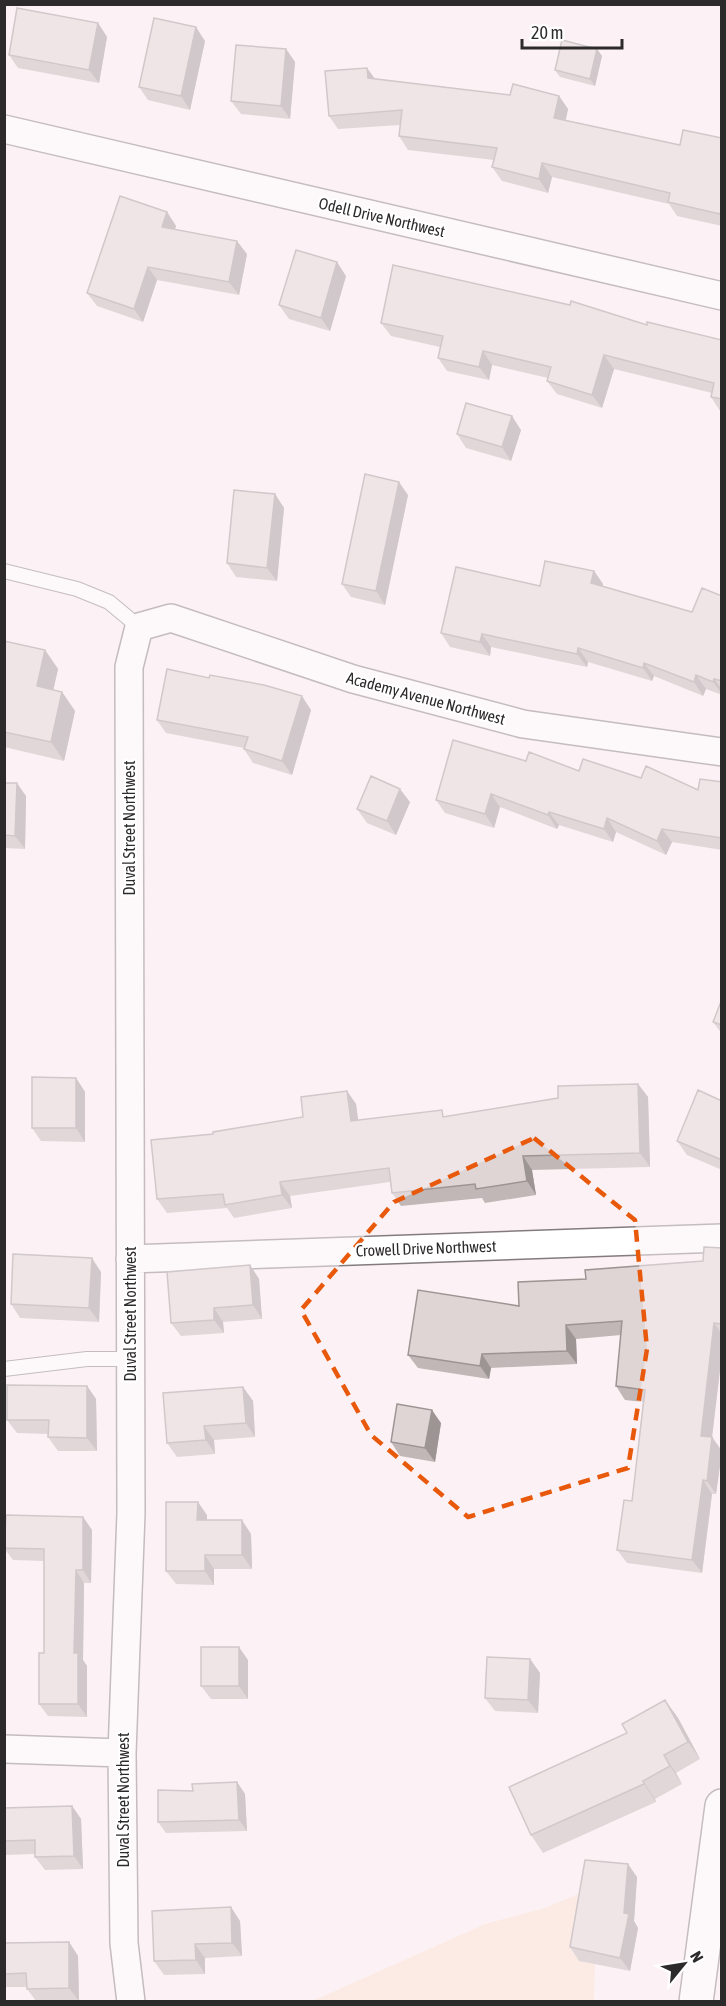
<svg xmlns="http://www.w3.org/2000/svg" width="726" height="2006" viewBox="0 0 726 2006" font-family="'Asap Condensed',sans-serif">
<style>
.green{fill:#fce2ce}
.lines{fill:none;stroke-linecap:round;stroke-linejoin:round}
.service-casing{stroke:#837b7d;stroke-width:16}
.minor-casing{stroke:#837b7d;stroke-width:30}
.tertiary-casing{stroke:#837b7d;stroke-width:36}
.service{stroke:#fff;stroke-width:14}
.minor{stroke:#fff;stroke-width:27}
.tertiary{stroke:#fff;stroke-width:33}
.wall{fill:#c0b7b6}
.shaded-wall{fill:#9c9594}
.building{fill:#dfd5d4;stroke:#9c9594;stroke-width:1.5}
.marked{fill:none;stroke:#e8590c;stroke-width:4.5;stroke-dasharray:12 8;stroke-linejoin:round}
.labels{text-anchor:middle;stroke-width:4.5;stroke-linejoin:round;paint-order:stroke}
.street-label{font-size:16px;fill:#2d2a2b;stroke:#fff}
</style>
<rect width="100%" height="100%" fill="#fcf2f5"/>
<path class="green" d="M592,1888L595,1964L594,2001L310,2002L485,1924L545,1908Z"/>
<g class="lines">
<defs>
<path id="service" d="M4,571L77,589L109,602L139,627
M4,1369L87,1359H131"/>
<path id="minor" d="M4,129L722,296
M130,1259L722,1238
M4,1749L122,1753
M131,2002L124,1943L122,1753L131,1513L129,667L139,627L171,618L353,679L523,724L722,752"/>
<path id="tertiary" d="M696,2002L722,1806"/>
</defs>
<use href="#service" class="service-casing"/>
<use href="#minor" class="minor-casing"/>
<use href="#tertiary" class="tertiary-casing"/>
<use href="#service" class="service"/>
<use href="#minor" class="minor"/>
<use href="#tertiary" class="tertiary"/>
</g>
<path class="wall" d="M98,23L107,37L99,83L18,68L9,55Z
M205,41L190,110L148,100L139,87Z
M286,49L295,62L290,119L241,114L231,101Z
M597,49L602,56L595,86L560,77L555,70Z
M367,68L375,79L510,95L559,96L568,109L566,120L680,145L722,138V226L677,216L669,204L552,177L548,193L502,181L492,167L494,160L408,150L399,136L400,125L338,129L329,116Z
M167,212L176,226L175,229L247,254L239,295L157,280L143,322L97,306L87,293Z
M346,276L330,331L289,319L279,305Z
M381,323L647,325L722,340V411H720L711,397L712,393L614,369L602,408L557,394L547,381L548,378L492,365L489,380L447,371L438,358L440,347L391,336Z
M521,430L511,461L466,448L457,434Z
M275,494L284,508L277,581L236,577L227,563Z
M408,495L385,605L351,597L342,584Z
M594,571L603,584V586L692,612L722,596V695L706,689L703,696L654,676L652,681L588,662L587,667L491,647L490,656L450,647L441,633L540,586Z
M4,641L45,650L58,669L53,690L62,692L75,711L64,761L4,747Z
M311,710L292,775L253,763L244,749V748L166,733L157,720Z
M526,761L579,771L641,778L698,790L722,782V850L672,842L666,855L616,832L613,842L559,825L557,829L500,807L494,828L445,813L436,800Z
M4,783L26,796L25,849L4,848Z
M410,802L396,835L367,823L357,809Z
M722,999V1034L713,1022Z
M76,1078L85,1092V1142L41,1141L32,1128Z
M638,1084L648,1097L650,1167L532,1170L536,1195L485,1203L482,1198L401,1206L392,1193L390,1182L290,1196L292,1208L234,1218L227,1208L167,1213L157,1199L213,1134L303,1117L347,1091L356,1104L358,1120L446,1116L558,1098Z
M722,1101V1170L687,1155L677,1141Z
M722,1248V1353L712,1437L722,1452L716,1494H712L702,1573L627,1563L617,1550L632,1501L643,1402L625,1400L616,1386L621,1335L576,1339L577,1364L491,1368L489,1379L418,1368L408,1355L519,1306L586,1279L703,1261Z
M250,1265L259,1279L262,1319L223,1322L224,1333L181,1336L171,1323Z
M101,1272L99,1322L20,1318L11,1304Z
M87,1386L96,1399L97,1451H58L48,1437V1434L17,1433L7,1420Z
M243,1387L253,1401L255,1437L214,1440L215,1454L177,1457L167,1443Z
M441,1423L435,1462L400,1456L391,1442Z
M207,1515V1520L251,1534L252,1569H214V1585L176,1584L166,1571Z
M83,1517L92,1530L91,1583H84L83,1660L87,1666V1717L48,1716L39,1704L44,1653V1561L13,1560L4,1548Z
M530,1659L540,1673L538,1713L495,1711L485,1698Z
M248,1660V1699H211L201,1686Z
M665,1700L678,1718L700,1759L676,1773L682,1784L655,1799L656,1802L543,1853L531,1835L627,1733Z
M237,1782L245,1794L247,1831L166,1833L158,1822L193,1791Z
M72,1806L81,1819L83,1869L45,1870L35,1857V1854L5,1855L4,1808Z
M637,1877L634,1921L638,1928L630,1971L579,1961L570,1947Z
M240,1921L242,1956L205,1958V1974L164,1975L154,1961Z
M69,1942L78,1956L79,2001H36L27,1989V1987H4V1943Z"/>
<path class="shaded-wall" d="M98,23L107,37L99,83L89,70Z
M196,27L205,41L190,110L181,96Z
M286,49L295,62L290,119L281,106Z
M597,49L602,56L595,86L590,79Z
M367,68L377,82L368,78Z
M559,96L568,109L563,131L554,118Z
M542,163L552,177L548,193L539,179Z
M167,212L176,226L171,240L162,227Z
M237,241L247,254L239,295L229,282Z
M337,262L346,276L330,331L321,318Z
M148,267L157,280L143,322L134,309Z
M483,351L492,365L489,380L479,367Z
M604,355L614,369L602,408L592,395Z
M512,416L521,430L511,461L502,447Z
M399,482L408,495L385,605L376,591Z
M275,494L284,508L277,581L267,568Z
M594,571L603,584L601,596L591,583Z
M482,634L491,647L490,656L480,642Z
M578,648L588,662L587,667L577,654Z
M45,650L58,669L50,705L37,686Z
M644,663L654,676L652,681L643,668Z
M696,675L706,689L703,696L694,682Z
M714,679L722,689V694L713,682Z
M62,692L75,711L64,761L51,742Z
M302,696L311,710L292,775L282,761Z
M17,783L26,796L25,849L15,836Z
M400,789L410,802L396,835L387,821Z
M491,794L500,807L494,828L485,814Z
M549,812L559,825L557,829L548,815Z
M607,818L616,832L613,842L604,829Z
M662,829L672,842L666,855L657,841Z
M76,1078L85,1092V1142L76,1128Z
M638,1084L648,1097L650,1167L640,1153Z
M347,1091L356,1104L360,1134L351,1121Z
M523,1156L532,1170L536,1195L527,1181Z
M280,1182L290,1196L292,1208L282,1195Z
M92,1258L101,1272L99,1322L89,1308Z
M250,1265L259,1279L262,1319L253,1305Z
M214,1308L223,1322L224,1333L214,1320Z
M714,1323L722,1334V1353L712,1437L722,1451L716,1494L707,1481L701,1436Z
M566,1325L576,1339L577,1364L567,1351Z
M482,1354L491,1368L489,1379L480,1366Z
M87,1386L96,1399L97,1451L87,1438Z
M243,1387L253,1401L255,1437L246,1423Z
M432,1410L441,1423L435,1462L425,1448Z
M204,1426L214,1440L215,1454L206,1440Z
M703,1480L712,1494L702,1573L692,1560Z
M198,1502L207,1515V1534L197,1520Z
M83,1517L92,1530L91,1583L83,1570Z
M242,1520L251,1534L252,1569L242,1555Z
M205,1555L214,1569V1585L205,1571Z
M76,1570L84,1583L83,1660L87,1666V1717L78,1704L74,1653Z
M239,1647L248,1660V1699L239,1686Z
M530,1659L540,1673L538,1713L528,1700Z
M665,1700L678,1718L700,1759L688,1742Z
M664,1755L676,1773L682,1784L670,1766Z
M643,1781L655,1799L656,1802L644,1784Z
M237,1782L245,1794L247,1831L239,1820Z
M72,1806L81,1819L83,1869L74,1856Z
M628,1864L637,1877L634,1921L638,1928L630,1971L620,1958Z
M231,1907L240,1921L242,1956L232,1943Z
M69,1942L78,1956L79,2001L69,1988Z
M195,1944L205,1958V1974L196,1960Z"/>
<path class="building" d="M17,8L98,23L89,70L9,55Z
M154,18L196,27L181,96L139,87Z
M562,40L597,49L590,79L555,70Z
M236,45L286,49L281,106L231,101Z
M367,68L368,78L510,95L513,84L559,96L554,118L680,145L683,130L722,138V208L720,214L668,202L670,193L542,163L539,179L492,167L497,148L399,136L402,110L329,116L325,71Z
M120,196L167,212L162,227L237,241L229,282L148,267L134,309L87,293Z
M296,250L337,262L321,318L279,305Z
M393,265L570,305L571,301L647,325V322L722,340V399L711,397L714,383L604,355L592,395L547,381L551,367L483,351L479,367L438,358L443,336L381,323Z
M466,403L512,416L502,447L457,434Z
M365,474L399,482L376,591L342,584Z
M234,490L275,494L267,568L227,563Z
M545,561L594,571L591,583L692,612L702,588L722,596V681L714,679L713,682L696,675L694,682L644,663L643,668L578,648L577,654L482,634L480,642L441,633L456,567L540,586Z
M4,641L45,650L37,686L62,692L51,742L4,732Z
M167,669L209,678L210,675L264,685L302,696L282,761L244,749L248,737L157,720Z
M453,740L526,761L529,752L579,771L583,759L641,778L646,766L698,790L700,779L722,782V838L662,829L657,841L607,818L604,829L549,812L548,815L491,794L485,814L436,800Z
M371,776L400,789L387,821L357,809Z
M4,783H17L15,836L4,835Z
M722,999V1025L713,1022Z
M32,1077L76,1078V1128H32Z
M638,1084L640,1153L523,1156L527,1181L476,1189L475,1184L392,1193L389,1168L280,1182L282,1195L225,1205L223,1194L157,1199L151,1140L213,1134V1132L303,1117L301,1097L347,1091L351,1121L442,1110L443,1117L558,1098V1086Z
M698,1090L722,1101V1160L677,1141Z
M704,1247L722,1248V1324L714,1323L701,1436L712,1437L707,1481L703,1480L692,1560L617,1550L624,1500L632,1501L645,1390L616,1386L622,1321L566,1325L567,1351L482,1354L480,1366L408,1355L418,1290L519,1306L518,1282L586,1279L585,1270L703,1261Z
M13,1254L92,1258L89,1308L11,1304Z
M250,1265L253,1305L214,1308V1320L171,1323L167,1272Z
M7,1385L87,1386V1438L48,1437L49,1420H7Z
M243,1387L246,1423L204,1426L206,1440L167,1443L163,1393Z
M397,1404L432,1410L425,1448L391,1442Z
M166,1502H198L197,1520H242V1555H205V1571H166Z
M6,1515L83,1517V1570H76L74,1653H78V1704H39V1653H44V1549L4,1548Z
M201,1647H239V1686H201Z
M487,1657L530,1659L528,1700L485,1698Z
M665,1700L688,1742L664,1755L670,1766L643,1781L644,1784L531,1835L509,1787L627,1733L622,1724Z
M237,1782L239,1820L158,1822V1790L193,1791L192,1784Z
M72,1806L74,1856L35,1857V1840L4,1841V1808Z
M585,1860L628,1864L624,1913L629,1914L620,1958L570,1947Z
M231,1907L232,1943L195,1944L196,1960L154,1961L152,1911Z
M69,1942V1988L27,1989L26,1973L4,1974V1943Z"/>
<path d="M0 0H726V2006H0ZM534,1138L635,1220L647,1349L628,1468L468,1517L371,1435L301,1310L394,1202Z" fill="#fcf2f5" fill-opacity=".55" fill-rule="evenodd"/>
<path class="marked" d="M534,1138L635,1220L647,1349L628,1468L468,1517L371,1435L301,1310L394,1202Z"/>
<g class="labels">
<g class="street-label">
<text transform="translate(382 217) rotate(13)" y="6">Odell Drive Northwest</text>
<text transform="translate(426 698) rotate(15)" y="6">Academy Avenue Northwest</text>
<text transform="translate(129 828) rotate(-90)" y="6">Duval Street Northwest</text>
<text transform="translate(426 1248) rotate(-2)" y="6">Crowell Drive Northwest</text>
<text transform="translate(130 1314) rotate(-90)" y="6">Duval Street Northwest</text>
<text transform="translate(123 1800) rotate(-90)" y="6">Duval Street Northwest</text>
</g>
</g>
<rect width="726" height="2006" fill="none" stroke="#2d2a2b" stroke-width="12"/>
<g transform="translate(684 1964) rotate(60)" stroke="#ffffff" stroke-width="4.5" paint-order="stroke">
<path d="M0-4.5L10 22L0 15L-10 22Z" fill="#2d2a2b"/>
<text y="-9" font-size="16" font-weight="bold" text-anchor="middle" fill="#2d2a2b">N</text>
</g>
<path d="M522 39v9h100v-9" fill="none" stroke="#2d2a2b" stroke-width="3"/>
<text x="531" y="39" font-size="18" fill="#2d2a2b" stroke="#ffffff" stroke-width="4.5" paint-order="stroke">20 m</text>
</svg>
